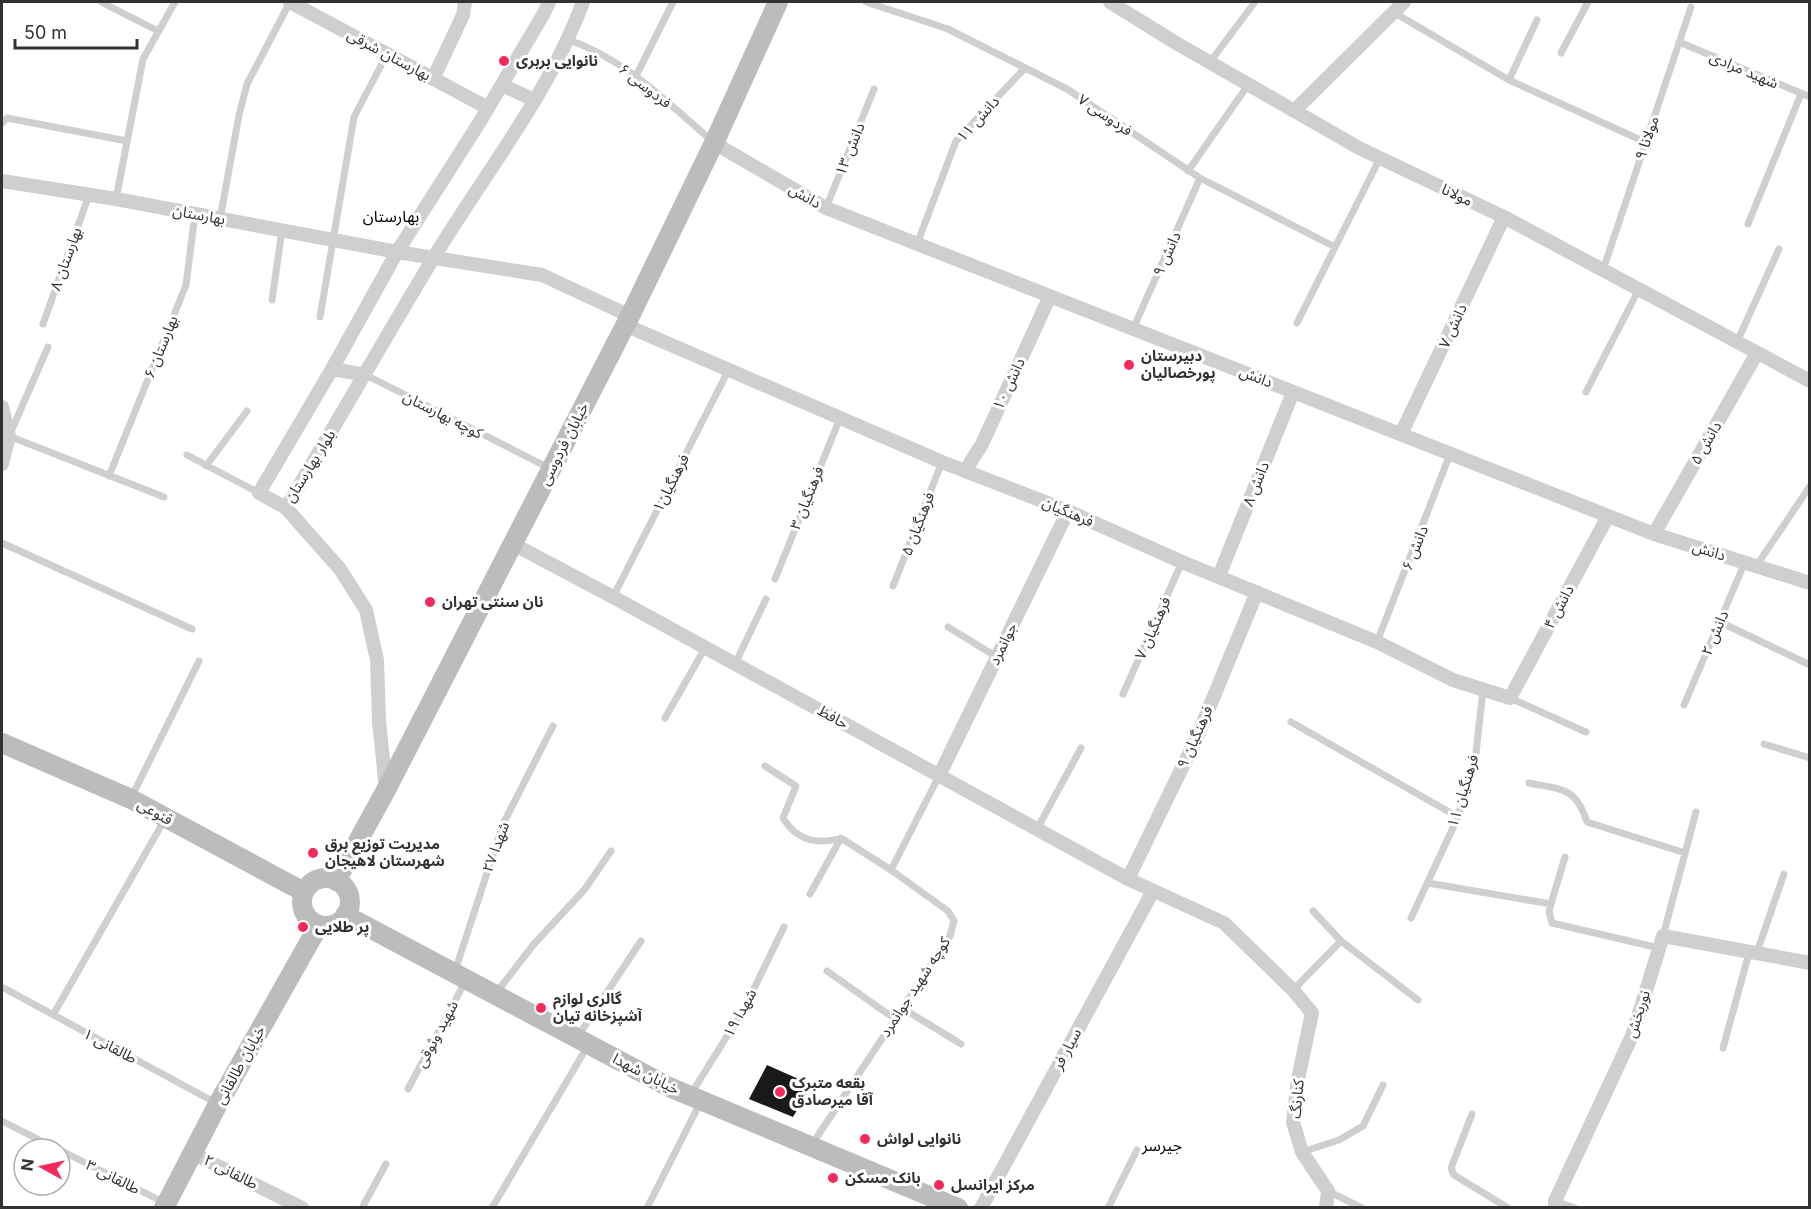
<svg xmlns="http://www.w3.org/2000/svg" width="1811" height="1209" viewBox="0 0 1811 1209" font-family="Inter,'Noto Sans Arabic',sans-serif">
<style>
.building{fill:#191919}
.lines{fill:none;stroke-linecap:round;stroke-linejoin:round}
.lane{stroke:#cfcfcf;stroke-width:7}
.street{stroke:#cfcfcf;stroke-width:14}
.secondary{stroke:#bcbcbc;stroke-width:20}
.poi-dot{fill:#f42a5a;stroke:#fff;stroke-width:2}
.labels{text-anchor:middle;stroke-width:6;stroke-linejoin:round;paint-order:stroke}
.street-label{font-size:15px;fill:#323232;stroke:#fff}
.poi-label{font-size:15px;font-weight:bold;fill:#323232;stroke:#fff;text-anchor:start}
.neighbourhood-label{font-size:16px;fill:#000;stroke:#fff}
</style>
<rect width="100%" height="100%" fill="#fff"/>
<path class="building" d="M767,1065L812,1085L793,1117L749,1099Z"/>
<g class="lines">
<path class="lane" d="M101,2L158,31
M866,2L948,29L1067,89L1200,178L1335,247
M1393,12L1509,80
M1537,20L1509,80L1645,142
M569,40C625,59 668,103 712,141
M1679,42L1810,97
M1561,53L1588,2
M1210,62L1255,2
M636,76L673,2
M2,123L7,118L127,141
M1188,171L1248,85
M116,199L143,59L175,2
M826,208L874,89
M220,219L239,115L247,84L290,2
M1748,224L1801,94
M917,244L956,141L1024,69
M1603,270L1691,7
M272,300L282,230
M320,317L354,117L387,54
M1297,323L1380,158
M43,324L89,195
M1133,329L1200,178
M1737,342L1779,249
M48,347L9,436L164,497
M366,375L549,468
M1586,392L1639,289
M187,455L259,493
M206,466L247,411
M109,476L186,285L195,214
M2,543L192,629
M1757,565L1810,486
M775,579L840,418
M893,586L942,462
M613,597L729,369
M1720,622L1810,665
M948,627L997,657
M1377,642L1450,454
M735,664L766,599
M1123,694L1182,562
M1510,698L1586,732
M1684,705L1745,562
M665,718L705,648
M1291,722L1458,817
M1764,744L1810,758
M765,766L796,786L783,818C797,841 817,845 841,838L891,870
M1529,783C1562,790 1575,786 1587,822L1685,853
M132,796L199,661
M1037,829L1081,748
M1565,857L1551,904L1549,912L1552,923L1659,948
M1428,883L1551,904
M810,894L841,838
M1313,911L1341,941L1418,1000
M1411,918L1458,817L1476,753L1483,690
M1663,936L1696,812
M1756,955L1784,874
M455,971L503,824L553,726
M827,971L895,1019
M2,987L216,1103
M1293,990L1341,941
M496,993L534,944L585,889L611,851
M902,1008L961,1044
M53,1015L165,819
M578,1036L641,941
M1723,1048L1749,953
M408,1089L465,982
M691,1094L744,1009L784,927
M1472,1114L1451,1168L1454,1175L1508,1208
M2,1121L57,1149
M811,1146L950,936L954,921L948,911L891,870L939,776
M60,1150L163,1202
M1302,1152L1339,1140L1363,1126L1383,1085
M1328,1191L1362,1208
M1555,1201L1575,1208
M362,1208L386,1164
M492,1208L587,1047
M647,1208L700,1103
M1108,1208L1137,1150"/>
<path class="street" d="M290,2L488,108
M549,2L544,13L481,120L397,252L332,369L259,493L286,508C336,424 384,340 434,257C485,173 549,94 583,2
M1110,2L1176,43L1359,148L1504,217L1810,381
M433,79L463,15L465,2
M502,85L534,100
M1294,111L1404,2
M714,143L826,208L1654,534L1810,583
M2,181L116,199L397,252L542,275L630,316
M625,325L942,462L1068,511L1182,562L1377,642L1453,680L1510,698L1608,516
M332,369L366,375
M2,407L9,436L2,464
M1401,434L1504,217
M965,471L982,444L1050,296
M286,508L340,569L366,610L377,660L379,721L386,790
M1654,534L1757,353
M513,544L613,597L1128,879L1224,923L1293,990L1312,1013L1298,1079L1293,1122L1302,1152L1328,1191L1326,1208
M1219,576L1293,392
M939,776L1068,511
M1128,879L1197,737L1257,592
M192,1153L302,1208
M981,1208L1153,891
M1555,1208V1201L1632,1036L1663,936L1810,963"/>
<path class="secondary" d="M2,743L131,799L304,892
M302 902a24 24 0 1 1 48 0a24 24 0 1 1-48 0Z
M336,881L386,790L630,316L714,143L778,2
M345,915L669,1087L958,1208
M164,1208L218,1104L319,925"/>
</g>
<g class="poi-dot">
<circle cx="504" cy="61" r="6"/>
<circle cx="1129" cy="365" r="6"/>
<circle cx="430" cy="602" r="6"/>
<circle cx="313" cy="853" r="6"/>
<circle cx="303" cy="927" r="6"/>
<circle cx="541" cy="1008" r="6"/>
<circle cx="780" cy="1092" r="6"/>
<circle cx="865" cy="1139" r="6"/>
<circle cx="833" cy="1178" r="6"/>
<circle cx="939" cy="1185" r="6"/>
</g>
<g class="labels">
<g class="street-label">
<text transform="translate(389 55) rotate(28)" y="5">بهارستان شرقی</text>
<text transform="translate(1744 70) rotate(23)" y="5">شهید مرادی</text>
<text transform="translate(645 86) rotate(38)" y="5">فردوسی ۶</text>
<text transform="translate(1105 115) rotate(34)" y="5">فردوسی ۷</text>
<text transform="translate(978 119) rotate(-48)" y="5">دانش ۱۱</text>
<text transform="translate(1647 138) rotate(-71)" y="5">مولانا ۹</text>
<text transform="translate(850 149) rotate(-68)" y="5">دانش ۱۳</text>
<text transform="translate(1457 195) rotate(25)" y="5">مولانا</text>
<text transform="translate(805 196) rotate(30)" y="5">دانش</text>
<text transform="translate(199 215) rotate(10)" y="5">بهارستان</text>
<text transform="translate(1167 254) rotate(-66)" y="5">دانش ۹</text>
<text transform="translate(66 259) rotate(-70)" y="5">بهارستان ۸</text>
<text transform="translate(1453 326) rotate(-65)" y="5">دانش ۷</text>
<text transform="translate(161 347) rotate(-68)" y="5">بهارستان ۶</text>
<text transform="translate(1256 377) rotate(21)" y="5">دانش</text>
<text transform="translate(1009 384) rotate(-65)" y="5">دانش ۱۰</text>
<text transform="translate(443 415) rotate(27)" y="5">کوچه بهارستان</text>
<text transform="translate(1706 443) rotate(-60)" y="5">دانش ۵</text>
<text transform="translate(564 444) rotate(-63)" y="5">خیابان فردوسی</text>
<text transform="translate(310 466) rotate(-58)" y="5">بلوار بهارستان</text>
<text transform="translate(671 483) rotate(-63)" y="5">فرهنگیان۱</text>
<text transform="translate(1256 484) rotate(-68)" y="5">دانش ۸</text>
<text transform="translate(807 498) rotate(-68)" y="5">فرهنگیان ۳</text>
<text transform="translate(1068 512) rotate(23)" y="5">فرهنگیان</text>
<text transform="translate(918 524) rotate(-69)" y="5">فرهنگیان ۵</text>
<text transform="translate(1415 548) rotate(-68)" y="5">دانش ۶</text>
<text transform="translate(1709 551) rotate(17)" y="5">دانش</text>
<text transform="translate(1559 607) rotate(-62)" y="5">دانش ۴</text>
<text transform="translate(1153 628) rotate(-66)" y="5">فرهنگیان ۷</text>
<text transform="translate(1715 633) rotate(-67)" y="5">دانش ۲</text>
<text transform="translate(1003 644) rotate(-64)" y="5">جوانمرد</text>
<text transform="translate(833 717) rotate(29)" y="5">حافظ</text>
<text transform="translate(1195 737) rotate(-66)" y="5">فرهنگیان ۹</text>
<text transform="translate(1463 791) rotate(-73)" y="5">فرهنگیان ۱۱</text>
<text transform="translate(155 812) rotate(29)" y="5">قنوعی</text>
<text transform="translate(496 847) rotate(-70)" y="5">۲۷ شهدا</text>
<text transform="translate(915 987) rotate(-57)" y="5">کوچه شهید جوانمرد</text>
<text transform="translate(740 1013) rotate(-61)" y="5">شهدا ۱۹</text>
<text transform="translate(1638 1014) rotate(-72)" y="5">نوربخش</text>
<text transform="translate(437 1034) rotate(-62)" y="5">شهید وثوقی</text>
<text transform="translate(110 1046) rotate(28)" y="5">طالقانی ۱</text>
<text transform="translate(1067 1049) rotate(-62)" y="5">سیار فر</text>
<text transform="translate(240 1065) rotate(-61)" y="5">خیابان طالقانی</text>
<text transform="translate(646 1074) rotate(27)" y="5">خیابان شهدا</text>
<text transform="translate(1297 1099) rotate(-85)" y="5">کنارنگ</text>
<text transform="translate(231 1172) rotate(27)" y="5">طالقانی ۲</text>
<text transform="translate(113 1177) rotate(27)" y="5">طالقانی ۳</text>
</g>
<g class="poi-label">
<text x="516" y="66">نانوایی بربری</text>
<text x="1141" y="361">دبیرستان<tspan x="1141" dy="17">پورخصالیان</tspan></text>
<text x="442" y="607">نان سنتی تهران</text>
<text x="325" y="849">مدیریت توزیع برق<tspan x="325" dy="17">شهرستان لاهیجان</tspan></text>
<text x="315" y="932">پر طلایی</text>
<text x="553" y="1004">گالری لوازم<tspan x="553" dy="17">آشپزخانه تیان</tspan></text>
<text x="792" y="1088">بقعه متبرک<tspan x="792" dy="17">آقا میرصادق</tspan></text>
<text x="877" y="1144">نانوایی لواش</text>
<text x="845" y="1183">بانک مسکن</text>
<text x="951" y="1190">مرکز ایرانسل</text>
</g>
<g class="neighbourhood-label">
<text x="391" y="222">بهارستان</text>
<text x="1162" y="1151">جیرسر</text>
</g>
</g>
<rect width="1811" height="1209" fill="none" stroke="#323232" stroke-width="6"/>
<g transform="translate(42 1167) rotate(278)"><circle r="28" fill="#ffffff" stroke="#adadad" stroke-width="1.5"/>
<path d="M0-4.5L10 22L0 15L-10 22Z" fill="#f42a5a"/>
<text y="-9" font-size="16" font-weight="bold" text-anchor="middle" fill="#323232">N</text>
</g>
<path d="M15 39v9h122v-9" fill="none" stroke="#323232" stroke-width="3"/>
<text x="24" y="39" font-size="18" fill="#323232" stroke="#ffffff" stroke-width="4.5" paint-order="stroke">50 m</text>
</svg>
